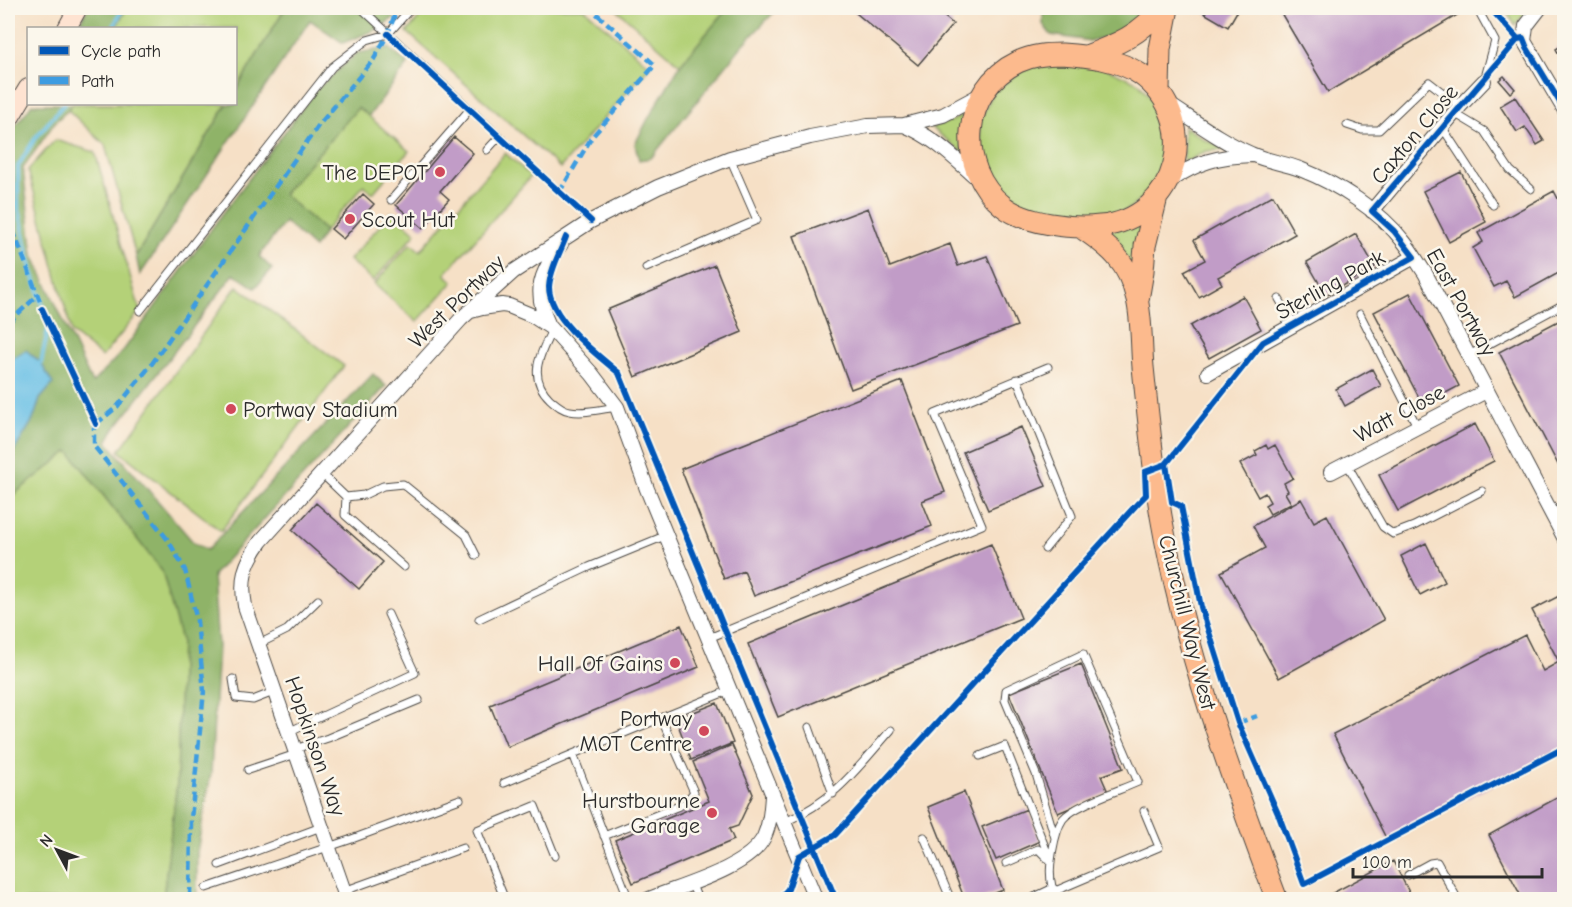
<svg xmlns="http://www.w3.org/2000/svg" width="1572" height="907" viewBox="0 0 1572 907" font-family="'Comic Neue',sans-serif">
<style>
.green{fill:#b4d178;stroke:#707e52;stroke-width:1.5}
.forest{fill:#8fb368;stroke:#5d6f4a;stroke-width:1.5}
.water{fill:#69c0e6;stroke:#4a7688;stroke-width:1.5}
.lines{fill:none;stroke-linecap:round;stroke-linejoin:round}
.stream{stroke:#69c0e6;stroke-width:4}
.building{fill:#c19cc7}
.lane-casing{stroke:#494642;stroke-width:9}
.street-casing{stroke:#494642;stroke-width:16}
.secondary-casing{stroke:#494642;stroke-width:20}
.primary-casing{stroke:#494642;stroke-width:23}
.lane{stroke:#fff;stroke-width:7}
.street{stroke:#fff;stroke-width:14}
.secondary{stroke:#fee3d1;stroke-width:18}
.primary{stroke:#fcba8d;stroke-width:21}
.quiet{stroke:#3d9ce1;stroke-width:4.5;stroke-dasharray:9 4.5;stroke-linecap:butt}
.cycleway-casing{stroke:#fbf7ec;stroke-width:10}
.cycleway{stroke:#0057b8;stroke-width:6}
.poi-dot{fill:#d1495b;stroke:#fbf7ec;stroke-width:2}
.labels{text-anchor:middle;stroke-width:5;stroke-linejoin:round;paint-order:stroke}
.street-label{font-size:22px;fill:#2b2b2b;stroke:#fbf7ec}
.poi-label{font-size:22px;fill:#2b2b2b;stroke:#fbf7ec;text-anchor:end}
</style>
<rect width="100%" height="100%" fill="#fbf7ec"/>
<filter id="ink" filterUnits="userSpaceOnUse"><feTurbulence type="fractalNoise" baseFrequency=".0167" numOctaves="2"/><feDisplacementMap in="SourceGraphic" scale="12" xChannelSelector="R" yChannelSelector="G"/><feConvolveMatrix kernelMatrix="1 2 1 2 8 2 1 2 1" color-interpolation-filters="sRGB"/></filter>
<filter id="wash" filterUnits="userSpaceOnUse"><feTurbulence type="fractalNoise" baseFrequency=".008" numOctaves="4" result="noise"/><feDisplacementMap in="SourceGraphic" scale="24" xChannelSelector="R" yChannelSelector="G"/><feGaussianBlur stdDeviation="1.35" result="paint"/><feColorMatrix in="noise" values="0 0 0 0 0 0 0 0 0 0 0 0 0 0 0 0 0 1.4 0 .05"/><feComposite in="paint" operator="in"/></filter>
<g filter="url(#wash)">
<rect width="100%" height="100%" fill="#f6e0c6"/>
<path class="green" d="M127,8H285L236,90V28H115Z
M428,8H584L650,66L560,168L407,32Z
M615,8H728L680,65Z
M1504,8H1530L1515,25Z
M1055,62L1106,68L1139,83L1164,115L1168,154L1153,189L1129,209L1114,215L1076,217L1028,207L1018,204L1000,190L982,161L979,122L994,91L1026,67Z
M72,104H227L136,256L105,145L68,110Z
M358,107L409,151L373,193L364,185L325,231L283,194Z
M965,113L963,153L931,127L954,120Z
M1184,126L1205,140L1223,147L1222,150L1206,151L1184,163Z
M55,140L95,152L140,311L102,357L72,333L28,170Z
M505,153L531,176L445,274L453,282L417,322L374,284L411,243L420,251Z
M392,212L416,233L373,281L349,260Z
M1142,219L1138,272L1105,233Z
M237,286L344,366L221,531L119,451Z
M69,451L162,571L181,640L177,783L163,899L8,900V499Z"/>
<path class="forest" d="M88,8H127L115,28H77Z
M285,8H389L399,15L373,31L343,43L310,20L140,275L136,256L227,104H236V90Z
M728,8H778L741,47L651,158L639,160L635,144L649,117L680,65Z
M1046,8H1151L1120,33L1090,41L1051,35L1043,24V11Z
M389,48L408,64L369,116L358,108L283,194L325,231L314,248L285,222L259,256L272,269L255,288L234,274L113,431L107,442L194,543L207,550L373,374L386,386L213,575L218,646L211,773L197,852V899H163L177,783L181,640L162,571L69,451L8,499V136L32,104H72L68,110L55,122L23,168L33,255L92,383L123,351L223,213L317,89L357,53Z"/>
<path class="water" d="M26,350L41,363L53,384L40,399L33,420L8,461V361Z"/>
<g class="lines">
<path class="stream" d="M113,28L123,8
M38,366L41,363L49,325L31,268L18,205V166L36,137L64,104"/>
</g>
<g id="blocks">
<path class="building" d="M850,8H934L953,24L918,65Z
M1207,8H1239L1228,27L1204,13Z
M1278,8H1469L1328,92Z
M1564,44V63L1556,49Z
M1504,76L1515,89L1510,93L1499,80Z
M1515,97L1544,141L1537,145L1525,127L1517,132L1500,106Z
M454,137L473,153L440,191L449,199L423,228L396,205Z
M1461,172L1486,222L1449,242L1423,191Z
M1554,191L1564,210V270L1515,297L1506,281L1494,287L1473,248L1483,242L1478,233Z
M363,194L374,204L343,239L331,229Z
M1273,195L1295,234L1218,277L1222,284L1199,297L1184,271L1205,260L1194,240Z
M868,208L890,267L950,244L958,266L987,256L1017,326L851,389L794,236Z
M1356,234L1375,267L1326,295L1307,262Z
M715,265L742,332L635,377L607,310Z
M1410,293L1459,386L1423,405L1374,312Z
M1243,296L1261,329L1209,358L1190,326Z
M1564,318V476L1499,352Z
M1372,369L1381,386L1345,406L1336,389Z
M902,381L945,492L922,501L932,526L754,596L744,571L724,579L681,469Z
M1475,424L1494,461L1398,511L1379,475Z
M1021,427L1046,486L988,510L963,452Z
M1266,445L1268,449L1275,445L1293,478L1284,483L1288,491L1285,493L1291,503L1270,514L1265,505L1270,502L1265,493L1258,497L1240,464L1257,455L1255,451Z
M1301,499L1314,522L1327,515L1384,620L1279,678L1221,572L1265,548L1253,526Z
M316,503L383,562L359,589L292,530Z
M1426,543L1445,582L1420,595L1401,556Z
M991,544L1021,618L778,717L748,644Z
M1559,596L1564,607V748L1387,840L1333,734L1525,635L1543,671L1559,662L1532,610Z
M681,625L699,667L507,747L490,705Z
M1081,664L1123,768L1101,776L1108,792L1058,813L1009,693Z
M717,703L733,743L691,760L676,719Z
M732,745L753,794L738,826L729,829L734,840L633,883L615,840L709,801L693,762Z
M964,792L1003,890L978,900H965L928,807Z
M1564,794V900H1523L1489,835Z
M1027,809L1040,841L996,860L982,827Z
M1393,861L1413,900H1326L1325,897Z"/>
</g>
</g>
<g filter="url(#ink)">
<use href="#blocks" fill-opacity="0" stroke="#494642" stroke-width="1.5"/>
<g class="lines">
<defs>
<path id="lane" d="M361,8L591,221
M1477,8L1495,41L1484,81
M1454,113L1484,131L1510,170L1531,189
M1347,125L1362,130H1379L1429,82L1460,106
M1442,127L1493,205
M487,150L499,137
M391,200L470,109
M646,268L757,220L730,158
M1279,299L1294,324
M140,311L332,67L367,40L388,34L411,8
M1360,314L1417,426
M552,330C540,354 527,377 550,399C556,404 562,410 570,411C584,414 602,409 617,407
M1467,356L1564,304
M1017,379L1072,516L1045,549
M1347,464L1383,527L1393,534L1414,526L1482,491
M321,473L346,497L345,515L404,567
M346,497L364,495L383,486L403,484L466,535L476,555
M479,619L589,567L667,535
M709,638L982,525L935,414L1048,367
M259,644L287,630L318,600
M233,679L236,698L253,700L276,691
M809,727L833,794
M288,732L415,673L388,614
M295,749L328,738L419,700
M980,756L1005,746L1051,862
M248,770L296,754
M504,783L573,754
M785,822C836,799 855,771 891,730
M604,836L684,804L694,792L661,718
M924,837L951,900
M1055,838L1036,774L1005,700L1006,690L1083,654L1138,782C1121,790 1074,805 1063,819C1056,829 1054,843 1052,854C1049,870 1049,885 1057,900
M1006,863L1038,849L1047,858
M219,865L321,827
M1408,875L1430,863L1437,862L1458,900
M691,882L698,900
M206,888L349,840L460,799
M344,891L463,848
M1053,892L1159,847L1144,811
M505,900L477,830L535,806L555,856
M629,900L573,754L730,690"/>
<path id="street" d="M1540,8L1526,26L1524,41L1564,109
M1168,104C1196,122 1221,141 1251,154C1266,161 1284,163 1300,169C1338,184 1379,210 1404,242C1412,252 1418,263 1425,273L1564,537
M904,125C934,137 954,158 978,179
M1169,181C1197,162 1218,156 1252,155
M1372,211L1460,106L1484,81
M471,311L482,308L502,305L509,306L533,316L550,327L592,374L617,407L647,489L816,900
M549,326C533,291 540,274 561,244
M1208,373L1414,257
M1331,472L1486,391
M347,900L245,606C240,579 245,563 261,541L461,319L513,272L591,221L658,187L730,158L810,137L868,126L904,125L943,115L982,94
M647,900C680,886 748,869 764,837C770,824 771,810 772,796
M1036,900L1053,892"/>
<path id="secondary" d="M67,28L78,8
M8,121L28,88"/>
<path id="primary" d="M1062,54C1088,56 1118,59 1140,74C1204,120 1179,219 1100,226C1073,229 1025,224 1003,206C955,168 961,89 1018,62C1032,55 1046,54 1062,54Z
M1086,56C1116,45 1142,34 1161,8
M1159,90L1160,49L1168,8
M1080,227C1110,247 1128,261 1137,299C1142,320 1141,345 1143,367C1148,417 1153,467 1161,516C1184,649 1230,774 1277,900
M1138,300L1143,271L1145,246L1157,197"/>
</defs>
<use href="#lane" class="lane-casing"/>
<use href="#street" class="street-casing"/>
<use href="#secondary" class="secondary-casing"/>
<use href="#primary" class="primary-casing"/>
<use href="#lane" class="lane"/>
<use href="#street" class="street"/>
<use href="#secondary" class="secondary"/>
<use href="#primary" class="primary"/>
<path class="quiet" d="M559,193L592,137L655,65L590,8
M8,217L44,312
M8,323L37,296
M94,421V446L168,540L185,570L197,621L204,691L191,819L190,900
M96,424L117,407L151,365L318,126L374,59L388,34L397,8
M1238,723L1257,716"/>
<defs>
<path id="cycleway" d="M1490,8L1518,39L1523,38L1527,48L1564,109
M388,34L591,221
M566,237C560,253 550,270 549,287C549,318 596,354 619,373L836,900
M42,309L96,424
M1166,464L1172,502L1181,506L1201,607L1238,723L1279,816L1304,884L1564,748
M778,900L788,889L799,856L835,835L1138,503L1146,495L1145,472L1166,464L1263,342L1414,257L1394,231L1372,211L1518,39"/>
</defs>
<use href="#cycleway" class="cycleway-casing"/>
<use href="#cycleway" class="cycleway"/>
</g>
</g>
<g class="poi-dot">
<circle cx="440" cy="172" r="6"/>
<circle cx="350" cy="219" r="6"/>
<circle cx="231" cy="409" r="6"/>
<circle cx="675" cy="663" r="6"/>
<circle cx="704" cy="731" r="6"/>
<circle cx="712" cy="813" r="6"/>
</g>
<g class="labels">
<g class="street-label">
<text transform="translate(1414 134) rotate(-50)" y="8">Caxton Close</text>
<text transform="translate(1330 284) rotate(-29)" y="8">Sterling Park</text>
<text transform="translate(456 301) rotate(-44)" y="8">West Portway</text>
<text transform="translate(1462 302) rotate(61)" y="8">East Portway</text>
<text transform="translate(1399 413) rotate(-28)" y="8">Watt Close</text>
<text transform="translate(1188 622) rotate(76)" y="8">Churchill Way West</text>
<text transform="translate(316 746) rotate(71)" y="8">Hopkinson Way</text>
</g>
<g class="poi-label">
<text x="428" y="180">The DEPOT</text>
<text x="362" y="227" text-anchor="start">Scout Hut</text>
<text x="243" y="417" text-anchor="start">Portway Stadium</text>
<text x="663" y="671">Hall Of Gains</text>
<text x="692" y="726">Portway<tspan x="692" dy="25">MOT Centre</tspan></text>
<text x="700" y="808">Hurstbourne<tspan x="700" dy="25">Garage</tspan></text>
</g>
</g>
<rect width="1572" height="907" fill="none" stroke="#fbf7ec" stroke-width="30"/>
<rect x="27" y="27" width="210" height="78" fill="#fbf7ec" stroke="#a8a59f" stroke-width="1.5"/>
<rect x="39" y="46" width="30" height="9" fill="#0057b8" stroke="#a8a59f" stroke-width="1.5"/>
<text x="81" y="57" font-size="18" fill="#2b2b2b">Cycle path</text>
<rect x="39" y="76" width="30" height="9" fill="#3d9ce1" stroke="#a8a59f" stroke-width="1.5"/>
<text x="81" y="87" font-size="18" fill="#2b2b2b">Path</text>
<g transform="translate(57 850) rotate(311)" stroke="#fbf7ec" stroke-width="4.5" paint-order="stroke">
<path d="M0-4.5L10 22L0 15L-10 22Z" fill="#2b2b2b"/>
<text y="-9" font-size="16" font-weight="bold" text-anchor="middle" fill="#2b2b2b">N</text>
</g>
<path d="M1353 868v9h189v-9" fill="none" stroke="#2b2b2b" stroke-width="3"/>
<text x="1362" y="868" font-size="18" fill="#2b2b2b" stroke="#fbf7ec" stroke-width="4.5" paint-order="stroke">100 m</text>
</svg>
